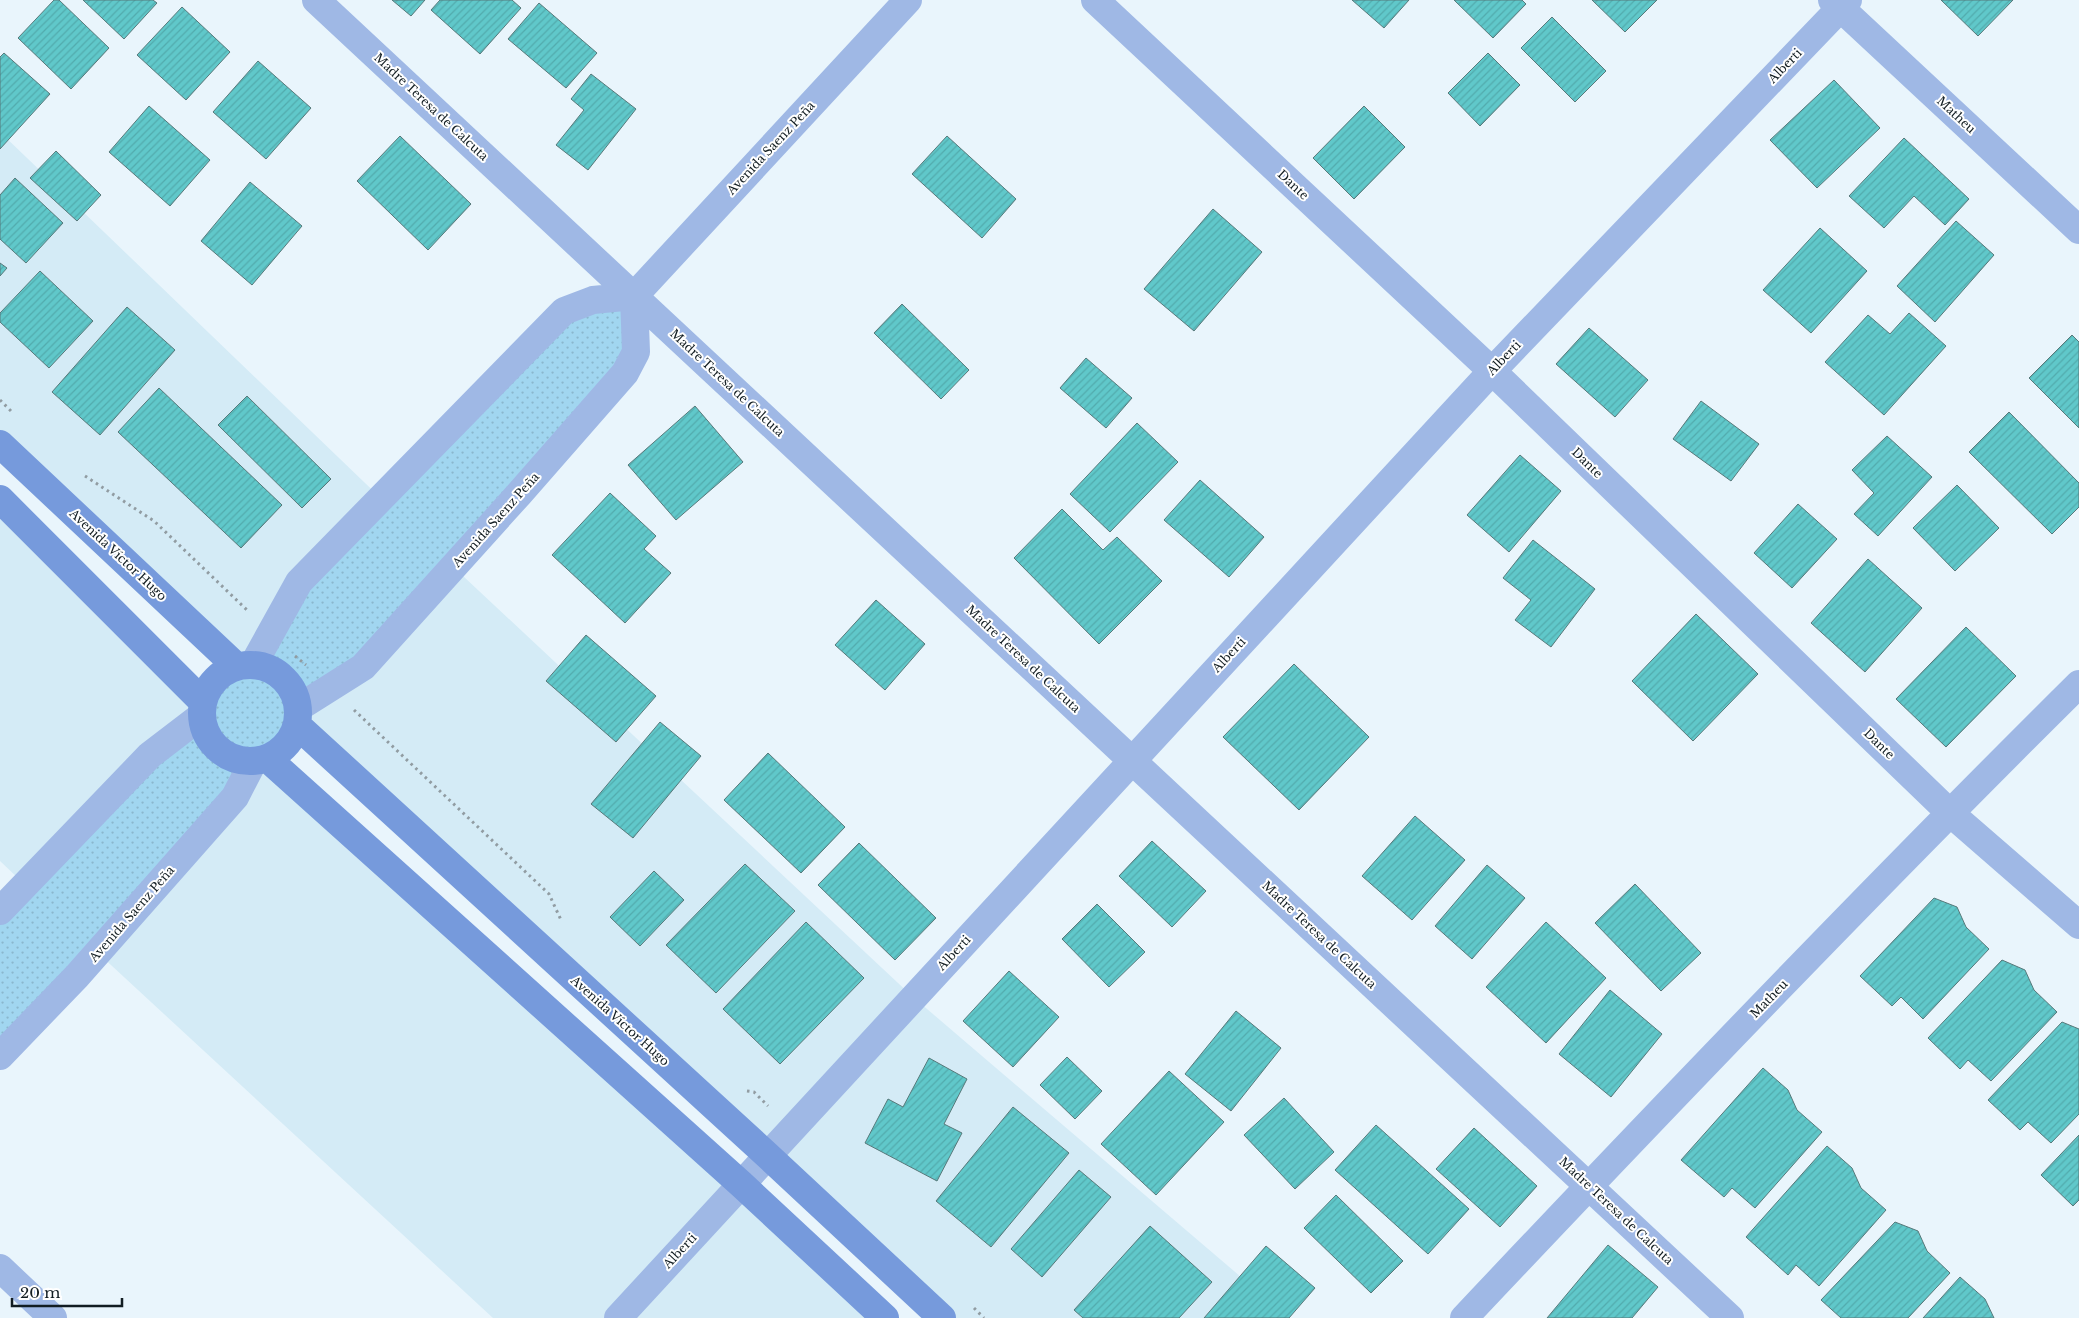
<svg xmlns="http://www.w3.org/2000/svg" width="2079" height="1318" viewBox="0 0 2079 1318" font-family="'Libre Baskerville',serif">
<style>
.built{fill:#d4ebf6}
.grass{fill:url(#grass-dots)}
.building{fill:url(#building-hatch);stroke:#57797a}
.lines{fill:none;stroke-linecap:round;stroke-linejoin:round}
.path{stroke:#919ca2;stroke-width:3;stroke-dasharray:2.5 4;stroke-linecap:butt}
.street{stroke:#9fb8e5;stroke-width:28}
.secondary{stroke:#769adc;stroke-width:28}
.labels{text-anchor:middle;stroke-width:4;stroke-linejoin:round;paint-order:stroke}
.street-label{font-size:12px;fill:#121d22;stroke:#fff}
</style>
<defs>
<pattern id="grass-dots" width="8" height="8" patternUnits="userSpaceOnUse" patternTransform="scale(1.25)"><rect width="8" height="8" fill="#a1d6f0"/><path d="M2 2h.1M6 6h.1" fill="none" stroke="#8ab7ce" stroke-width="1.8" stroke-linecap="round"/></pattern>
<pattern id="building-hatch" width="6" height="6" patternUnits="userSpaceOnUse" patternTransform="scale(1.25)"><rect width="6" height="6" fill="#60c8ca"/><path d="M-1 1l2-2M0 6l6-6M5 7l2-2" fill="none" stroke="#52abad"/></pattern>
</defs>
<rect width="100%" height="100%" fill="#e9f5fc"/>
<path class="built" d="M0,132L416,532L913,997L1289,1318H942L0,441Z
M0,501L881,1318H493L59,917L0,861Z"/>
<path class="grass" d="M634,296L636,352L297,725L282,751L268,759L0,1056V916L150,755L236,666L564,311Z"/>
<path class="building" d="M54,0H59L109,48L71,89L18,38Z
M83,0H153L157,3L124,39Z
M392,0H425L411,16Z
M440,0H512L521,8L480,54L431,10Z
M1352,0H1409L1384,28Z
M1454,0H1522L1526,4L1493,38Z
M1592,0H1657L1625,32Z
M1941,0H2013L1978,36Z
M539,3L597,53L566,88L508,39Z
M182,7L230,52L186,100L137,55Z
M1552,17L1606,71L1575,102L1521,48Z
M4,53L50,94L0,149V57Z
M1488,53L1520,85L1480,126L1448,93Z
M258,61L311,108L266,159L213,112Z
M591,74L636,109L588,170L556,145L584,110L571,99Z
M1834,80L1880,128L1817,188L1770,140Z
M149,106L210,160L170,206L109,152Z
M1364,106L1405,147L1354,199L1313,158Z
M400,136L471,204L428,250L357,181Z
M947,136L1016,199L982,238L912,174Z
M1904,138L1969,199L1945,225L1914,196L1884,228L1849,196Z
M56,151L101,195L77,221L30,178Z
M15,178L63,223L26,263L0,239V195Z
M250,182L302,226L252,285L201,241Z
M1213,209L1262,252L1194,331L1144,289Z
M1956,221L1994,255L1935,322L1897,286Z
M1820,228L1867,271L1811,333L1763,290Z
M0,263L7,268L0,276Z
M40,271L93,321L49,368L0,322V313Z
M902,304L969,370L941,399L874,333Z
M127,307L175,350L100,435L52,392Z
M1909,313L1946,346L1884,415L1825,362L1868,315L1890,334Z
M1589,328L1648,380L1615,417L1556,364Z
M2072,335L2079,342V428L2029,378Z
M1086,358L1132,398L1106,428L1060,388Z
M159,388L282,505L241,548L118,432Z
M247,396L331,479L302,508L218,425Z
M1701,401L1759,444L1731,481L1673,439Z
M695,406L743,462L676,520L628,465Z
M2009,412L2079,483V507L2052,534L1969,452Z
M1137,423L1178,462L1110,532L1070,494Z
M1887,436L1932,477L1878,536L1854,514L1874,493L1852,470Z
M1520,455L1561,491L1509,552L1467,515Z
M1200,480L1264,537L1229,577L1164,520Z
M1957,485L1999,528L1955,571L1913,528Z
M610,493L656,536L644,549L671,573L625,623L552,555Z
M1798,504L1837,539L1792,588L1754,553Z
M1062,509L1103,550L1117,537L1162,581L1099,644L1014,558Z
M1533,540L1595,589L1551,647L1515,620L1531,600L1503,578Z
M1868,559L1922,608L1865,672L1811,623Z
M876,600L925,644L885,690L835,645Z
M1696,614L1758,674L1693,741L1632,681Z
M1966,627L2016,676L1946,747L1896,699Z
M586,635L656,696L616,742L546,681Z
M1294,664L1369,737L1299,810L1223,737Z
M660,722L701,756L633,838L591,804Z
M768,753L845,827L801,873L724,800Z
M1415,816L1465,860L1412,920L1362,876Z
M1152,841L1206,891L1172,927L1119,876Z
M859,843L936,918L895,960L818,885Z
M745,864L795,911L716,993L666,945Z
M1487,865L1525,898L1472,959L1435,926Z
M654,871L684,900L640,946L610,917Z
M1635,884L1701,953L1661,991L1595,923Z
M1934,898L1957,907L1966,927L1989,949L1923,1019L1901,997L1892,1006L1860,976Z
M1097,904L1145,952L1109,987L1062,939Z
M806,922L864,978L780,1064L723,1009Z
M1546,922L1606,978L1546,1043L1486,987Z
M2002,960L2025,970L2034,990L2057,1012L1991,1081L1968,1060L1960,1069L1928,1038Z
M1009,971L1059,1017L1013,1067L963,1021Z
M1610,990L1662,1034L1611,1097L1559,1054Z
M1236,1011L1281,1048L1231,1111L1185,1074Z
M2062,1022L2079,1029V1114L2051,1143L2028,1122L2020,1130L1988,1100Z
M1067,1057L1102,1091L1075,1119L1040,1085Z
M929,1058L967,1079L944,1124L962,1133L937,1181L865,1143L888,1099L903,1107Z
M1763,1068L1788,1090L1797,1110L1822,1132L1755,1208L1732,1188L1724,1197L1681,1160Z
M1169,1071L1224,1122L1156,1195L1101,1144Z
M1284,1098L1334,1152L1295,1189L1244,1135Z
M1013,1107L1069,1153L991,1247L936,1201Z
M1376,1125L1469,1209L1428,1254L1335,1170Z
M1474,1128L1537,1186L1500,1227L1436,1169Z
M2079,1135V1200L2073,1206L2041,1175Z
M1827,1146L1852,1168L1861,1188L1886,1210L1819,1286L1796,1265L1788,1275L1746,1237Z
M1079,1170L1111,1197L1042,1277L1011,1249Z
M1336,1195L1403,1261L1371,1293L1304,1228Z
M1895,1222L1918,1231L1927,1251L1950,1273L1908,1318H1841L1821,1300Z
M1150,1226L1212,1282L1179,1318H1083L1074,1310Z
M1608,1245L1658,1287L1632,1318H1547Z
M1266,1246L1315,1288L1289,1318H1204Z
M1960,1277L1985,1299L1994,1318H1923Z"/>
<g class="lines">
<path class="path" d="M0,400L13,413
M85,476L154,521L247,610
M295,656L306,665
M354,710L549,894L561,920
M747,1091L754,1092L768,1106
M974,1308L984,1318"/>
<path class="street" d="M316,0L1730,1318
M1095,0L1492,371L1949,812L2079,925
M1832,0L2079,230
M253,665L299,582L564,311L593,300L634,296L908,0
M298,708L363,667L519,494L625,373L636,352L634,296
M0,911L150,755L201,716
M0,1056L77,976L235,797L253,762
M0,1268L53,1318
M618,1318L1492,371L1848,0
M1464,1318C1666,1104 1870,891 2079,684"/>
<path class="secondary" d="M0,444L236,666
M0,499L202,701
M202 713a48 48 0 1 1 96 0a48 48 0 1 1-96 0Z
M297,725L767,1155L942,1318
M268,759L741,1184L885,1318"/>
</g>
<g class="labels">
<g class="street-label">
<text transform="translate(1785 66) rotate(-46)" y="4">Alberti</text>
<text transform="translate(431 107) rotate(43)" y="4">Madre Teresa de Calcuta</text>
<text transform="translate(1956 115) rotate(43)" y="4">Matheu</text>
<text transform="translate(771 148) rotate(-47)" y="4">Avenida Saenz Peña</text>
<text transform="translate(1293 185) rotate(43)" y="4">Dante</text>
<text transform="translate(1504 358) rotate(-46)" y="4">Alberti</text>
<text transform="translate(727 383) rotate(43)" y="4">Madre Teresa de Calcuta</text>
<text transform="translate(1587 463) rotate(44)" y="4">Dante</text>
<text transform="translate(496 520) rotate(-48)" y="4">Avenida Saenz Peña</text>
<text transform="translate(118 555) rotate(43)" y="4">Avenida Víctor Hugo</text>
<text transform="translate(1229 655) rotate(-47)" y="4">Alberti</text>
<text transform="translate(1023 659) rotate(43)" y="4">Madre Teresa de Calcuta</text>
<text transform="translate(1879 744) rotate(44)" y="4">Dante</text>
<text transform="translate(132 914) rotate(-49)" y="4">Avenida Saenz Peña</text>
<text transform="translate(1319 935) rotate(43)" y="4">Madre Teresa de Calcuta</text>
<text transform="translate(954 953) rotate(-47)" y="4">Alberti</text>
<text transform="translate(1769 999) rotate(-46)" y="4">Matheu</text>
<text transform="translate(620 1021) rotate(42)" y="4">Avenida Víctor Hugo</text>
<text transform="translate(1616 1211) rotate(43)" y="4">Madre Teresa de Calcuta</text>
<text transform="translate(680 1251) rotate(-47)" y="4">Alberti</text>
</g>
</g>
<path d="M12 1298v8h110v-8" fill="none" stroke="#121d22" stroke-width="2.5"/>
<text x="20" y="1298" font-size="15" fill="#121d22" stroke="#ffffff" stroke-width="4" paint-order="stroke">20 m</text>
</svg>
